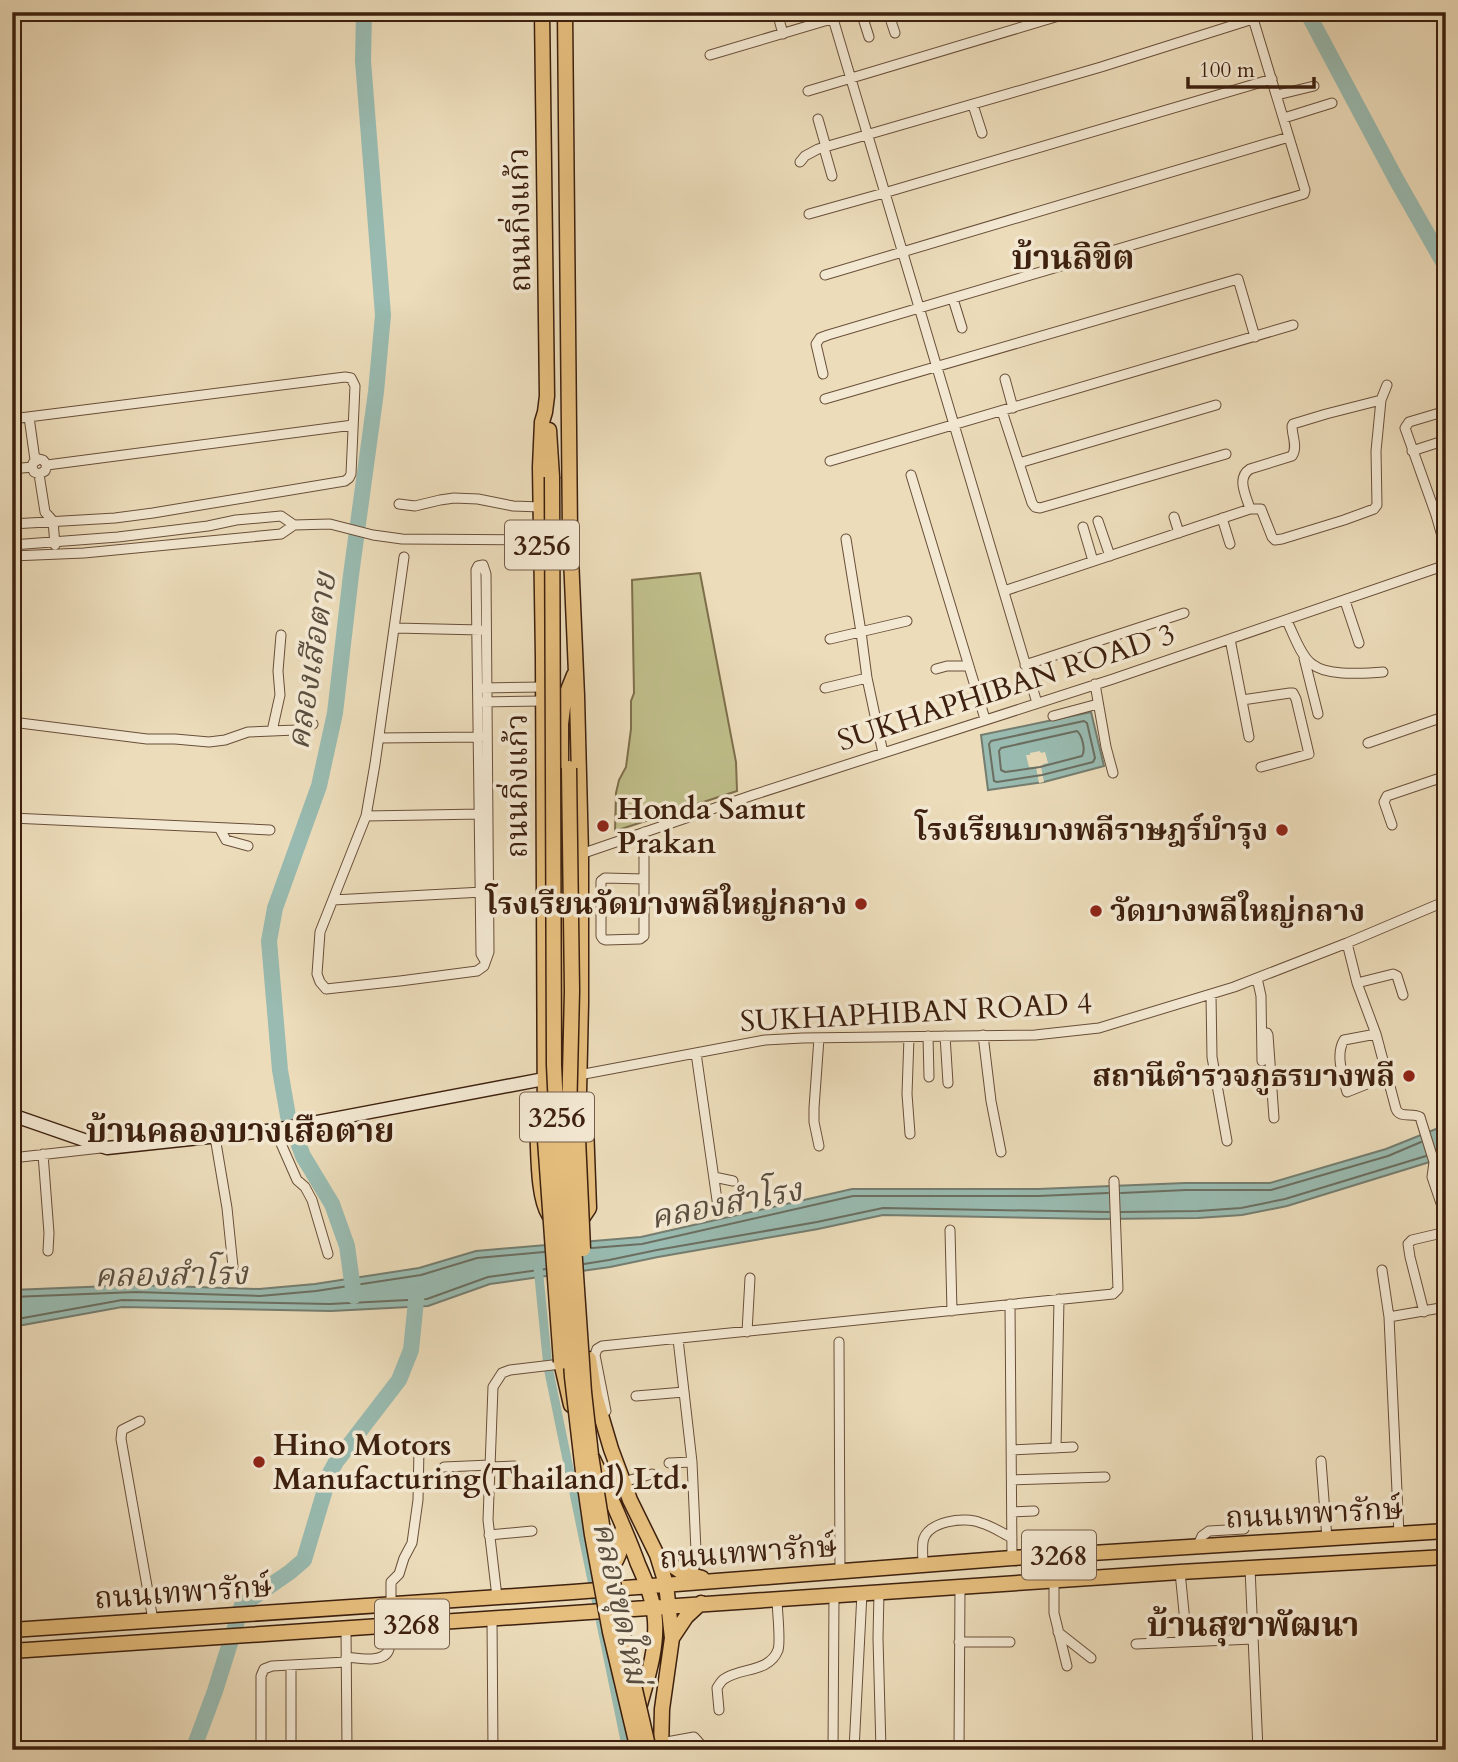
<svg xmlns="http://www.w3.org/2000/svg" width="1458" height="1762" viewBox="0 0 1458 1762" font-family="Cardo,'Noto Serif Thai',serif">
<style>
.green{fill:#bfbe8a;stroke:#7e6f4c;stroke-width:2}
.water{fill:#99bbb1;stroke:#747d70;stroke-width:2}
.pier{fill:#ecdcba}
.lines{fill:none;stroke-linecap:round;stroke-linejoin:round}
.shore{stroke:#6b6e60;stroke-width:2}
.canal{stroke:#99bbb1;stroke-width:9}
.river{stroke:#99bbb1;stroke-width:16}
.minor-casing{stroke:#694f39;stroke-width:11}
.secondary-casing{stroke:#3d200e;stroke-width:15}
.primary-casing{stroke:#3d200e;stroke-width:17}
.minor{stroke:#f3e8d2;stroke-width:9}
.secondary{stroke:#f3e8d2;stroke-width:12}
.primary{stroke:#e6be7d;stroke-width:14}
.primary-bridge-casing{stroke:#3d200e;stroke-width:17;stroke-linecap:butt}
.primary-bridge{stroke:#e6be7d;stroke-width:14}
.poi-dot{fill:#8f2418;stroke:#f3e8d2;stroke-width:2.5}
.labels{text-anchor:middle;stroke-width:7;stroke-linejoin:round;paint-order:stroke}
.shield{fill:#f3e8d2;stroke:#745c49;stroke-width:2}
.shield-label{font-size:28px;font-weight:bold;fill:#3d200e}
.street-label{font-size:30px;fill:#3d200e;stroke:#f3e8d2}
.poi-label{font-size:30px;font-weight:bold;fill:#3d200e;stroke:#f3e8d2;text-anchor:start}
.water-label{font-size:32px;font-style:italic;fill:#594e3f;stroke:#f3e8d2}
.quarter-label{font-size:33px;font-weight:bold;fill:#3d200e;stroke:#f3e8d2}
</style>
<rect width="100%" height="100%" fill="#ecdcba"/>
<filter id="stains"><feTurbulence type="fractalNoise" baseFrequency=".00286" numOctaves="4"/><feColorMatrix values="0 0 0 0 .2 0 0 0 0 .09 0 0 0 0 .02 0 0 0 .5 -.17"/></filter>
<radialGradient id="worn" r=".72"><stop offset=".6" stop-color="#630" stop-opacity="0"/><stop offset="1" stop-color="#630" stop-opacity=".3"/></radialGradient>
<path class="green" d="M700,573L736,762L737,791L615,831L616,793L619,780L626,767L631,729V701L634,693L632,580Z"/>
<path class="water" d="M1091,712L1104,766L1044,782L988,790L981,735Z
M1446,1125V1157L1287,1206L1242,1215L1198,1218L1099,1219L883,1215L818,1229L658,1257L610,1267L490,1284L428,1306L331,1311L122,1307L12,1327V1290L136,1285L259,1289L315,1284L419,1268L476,1251L641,1237L852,1189H1038L1185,1183H1270L1386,1149Z"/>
<path class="pier" d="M1040,751L1041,753L1045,752L1048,763L1043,764V766L1041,767L1044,782L1039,783L1036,767H1029L1026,755H1030V753Z"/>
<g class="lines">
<path class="shore" d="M1084,721L1087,723L1095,758L1093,762L1042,775L997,782L994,781L989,744L991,741Z
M1077,731C1082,735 1086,750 1082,756L1040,767L1005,772L1001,770L999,751L1001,748Z
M1121,1193L1186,1190H1271L1388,1156L1421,1142
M1121,1212L1198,1211L1241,1208L1285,1199L1426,1156
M592,1248L642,1244L853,1196H1038L1108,1193
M584,1264L609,1260L657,1250L817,1222L883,1208L1109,1212
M12,1297L136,1292L260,1296L316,1291L421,1275L477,1258L544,1252
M12,1320L122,1300L330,1304L427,1299L488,1277L546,1269"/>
<path class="canal" d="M538,1267L548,1367L627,1750"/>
<path class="river" d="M1307,12L1396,179L1446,267
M354,1296L347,1246L332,1204L303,1156L288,1116L280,1070L269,941L275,908L319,786L335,713L351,575L376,392L383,315L363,61L364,12
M193,1750L215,1691L242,1605L290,1572L304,1560L330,1473L336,1462L399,1380L411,1350L417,1291"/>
<defs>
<path id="minor" d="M777,12L783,34
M831,12L1037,703
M861,12L869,37
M888,12L895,33
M710,55L855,12
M808,91L1072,12
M1277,95L1314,86
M973,105L982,133
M1284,118L1332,103
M818,119L826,147
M824,148L832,176
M800,162L805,156L818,149L1101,67L1253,19
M809,214L884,193L1272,79
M825,275L1289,137
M953,299L962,328
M823,374L816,344L820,338L828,335L1304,194L1305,190L1251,12
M1446,377L1443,383L1446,394
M1005,379L1013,408
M825,399L1238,279L1255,337
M1002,411L1032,503L1035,507L1040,508L1054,504L1226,454
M1446,411L1409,422L1405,428L1436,515L1446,550
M29,417L35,460
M12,419L345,377L351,378L355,386L351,474L349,478L345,481L153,513L115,518L12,524
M1412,451L1446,440
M830,461L1293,325
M1019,463L1216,405
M47,465L353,425
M12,469L32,467L33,463L39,459L43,460L47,465L45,471L39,474L34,472L32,467
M39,474L45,512L53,521L55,545
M911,475L985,719
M399,504L415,506L440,500L454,498L478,499L513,506L541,507
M1250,509C1246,495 1236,478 1250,469L1292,456C1298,447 1292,436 1292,426L1293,424L1326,414L1381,400
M1174,517L1179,533
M1222,518L1230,544
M1098,521L1110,556
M1083,527L1093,561
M846,539L861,632L867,678L883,753
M12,545L118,537L208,526L236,520L281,516L294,525L330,524L373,535L402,539L542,540
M12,556L84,553L281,534L294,525
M404,557L375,764L366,816L320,932L317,974L320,982L326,989L400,981L477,971L484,966L489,952L486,574L483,565L478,566L476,570L481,954L485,961
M1004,591L1250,509H1261L1272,537L1275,540L1282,539L1344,520L1374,509L1377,505L1376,451L1381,400L1387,385
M1345,601L1359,643
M1287,621C1293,633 1301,657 1312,664C1328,677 1364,673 1383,672
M395,628L481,630
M830,639L907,621
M1230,639L1249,737
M1304,658L1318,714
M1025,665L1184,613
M936,669L947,666H968
M1095,684L1106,747L1113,773
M483,688L543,687
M825,688L867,678
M1242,700L1290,693H1293L1296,699L1309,754L1261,767
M482,702L543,701
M1053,716L1098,704
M12,722L147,739H175L209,742L225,740L248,732L272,731L280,695L278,671L281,635
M272,731L295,730L313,724
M379,738L481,737
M1368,743L1446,716
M366,816L482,814
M12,818L270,830
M1392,825L1384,802L1387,796L1446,776
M220,829L226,840L248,846
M644,832V936L640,939L606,940L603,939L601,936V881L605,878L644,879
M581,854L753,795L1113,679L1446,565
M333,900L483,892
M1347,943L1357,983L1376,1034L1396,1109C1400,1119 1412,1112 1420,1117L1434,1162L1432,1177L1446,1218
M1257,978L1261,996L1262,1061
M1357,983L1393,974L1397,976L1403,995
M1211,995L1212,1057L1227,1141
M1262,1033H1267L1268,1035L1274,1118
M1376,1034L1344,1040C1335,1055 1343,1076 1347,1092L1387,1076
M983,1035L991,1101L1001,1152
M928,1036L929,1077
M945,1036L948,1083
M909,1037L907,1094L910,1134
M696,1053L718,1207
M579,1075L765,1040L803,1038L1035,1035L1099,1028L1234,987L1347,943L1446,901
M275,1130L297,1180L305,1187L312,1200L328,1254
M215,1137L227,1208L233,1267
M819,1146L814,1122V1108L819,1038
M43,1154L49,1233L48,1251
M12,1158L101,1148
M714,1177L733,1181
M950,1230L952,1311
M1382,1270L1389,1317L1399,1535
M1010,1304L1012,1558
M1424,1312L1410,1257L1408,1244L1412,1240L1446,1232
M1389,1317L1446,1307
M747,1332L750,1278
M678,1339L692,1462L696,1551L695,1565L691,1576
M839,1342L840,1571
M636,1396L684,1392
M606,1411L595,1355L597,1349L602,1346L1113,1294L1118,1289L1114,1181
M140,1421L122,1430L121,1439L153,1620
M1056,1448L1059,1299
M1011,1450L1073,1447
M1321,1461L1327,1539
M669,1463L692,1462
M444,1467L490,1465
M490,1467L514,1466
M1012,1480L1105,1477
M623,1482L652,1474
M1012,1512L1034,1511
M489,1535L532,1531
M1197,1547L1202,1536L1209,1531L1244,1529
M923,1565C923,1558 922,1549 923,1542C926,1521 965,1516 981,1523C992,1526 1002,1533 1012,1538
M1250,1568L1258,1750
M1180,1572L1187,1642
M1054,1580V1613L1067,1666
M879,1592L878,1638L881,1750
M497,1597L488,1520L493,1387L502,1373L510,1370L561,1364
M391,1604V1582L399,1574L404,1558L412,1543L418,1500L419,1448
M492,1619L493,1750
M346,1628L347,1750
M1058,1632L1091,1658
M959,1642H1010
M1136,1644L1253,1639
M346,1657C357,1658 385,1664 389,1649C390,1642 388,1633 388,1626
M291,1665V1750
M719,1710L717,1688C719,1685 721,1681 724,1679C741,1667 769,1673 778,1650C781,1641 777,1610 777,1599
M661,1743L694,1737L702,1746L703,1750
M261,1750V1676L264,1669L272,1666L346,1662
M833,1750L834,1595
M854,1750L862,1593
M959,1750L960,1587"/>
<path id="secondary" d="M12,1115L107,1148L275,1130L544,1079"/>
<path id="primary" d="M542,12L547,396L545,412L542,422L540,467L543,658L545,1140
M565,12L570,534L577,696L581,854V1003L578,1138
M549,430L552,477
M569,1095L561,1074V724L564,700L574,675
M537,1128C539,1152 537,1195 549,1215
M575,1218L583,1217L589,1208L586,1125
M589,1359L595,1395L611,1449L630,1500L657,1555L666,1584L672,1638L662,1709L661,1750
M561,1362L571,1405
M593,1459C609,1494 625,1528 638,1564C646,1582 654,1601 655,1621C657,1652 646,1682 638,1712
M657,1555L683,1573L702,1578
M604,1574C619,1562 622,1549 622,1531
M12,1630L573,1592L1012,1558L1446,1531
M672,1638L686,1617L701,1603
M12,1651L1180,1572L1446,1557"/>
</defs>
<use href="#minor" class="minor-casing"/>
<use href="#secondary" class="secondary-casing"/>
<use href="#primary" class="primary-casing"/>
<use href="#minor" class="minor"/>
<use href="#secondary" class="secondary"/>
<use href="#primary" class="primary"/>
<defs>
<path id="primary-bridge" d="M552,477L554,1065L561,1214L572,1377L583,1472L592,1535L610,1632L638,1750
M569,768L572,991L568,1158L584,1392L591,1455L604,1537L630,1668L649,1750
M578,1138L583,1249
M545,1140L561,1362"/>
</defs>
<use href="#primary-bridge" class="primary-bridge-casing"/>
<use href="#primary-bridge" class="primary-bridge"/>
</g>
<g class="poi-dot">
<circle cx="603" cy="826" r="7"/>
<circle cx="1282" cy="830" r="7"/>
<circle cx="861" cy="904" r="7"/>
<circle cx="1096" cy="911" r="7"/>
<circle cx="1409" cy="1076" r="7"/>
<circle cx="259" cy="1462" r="7"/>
</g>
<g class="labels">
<g class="shield">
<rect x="505" y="520.5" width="74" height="49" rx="5"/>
<rect x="520" y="1092.5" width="74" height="49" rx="5"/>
<rect x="1022" y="1530.5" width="74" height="49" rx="5"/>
<rect x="375" y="1599.5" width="74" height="49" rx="5"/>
</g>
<g class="shield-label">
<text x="542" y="555">3256</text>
<text x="557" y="1127">3256</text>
<text x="1059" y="1565">3268</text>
<text x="412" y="1634">3268</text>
</g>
<g class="street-label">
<text transform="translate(519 220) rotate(-91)" y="10">ถนนกิ่งแก้ว</text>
<text transform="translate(1006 687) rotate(-18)" y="10">SUKHAPHIBAN ROAD 3</text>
<text transform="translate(517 786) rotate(-90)" y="10">ถนนกิ่งแก้ว</text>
<text transform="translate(916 1012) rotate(-3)" y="10">SUKHAPHIBAN ROAD 4</text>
<text transform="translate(1314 1513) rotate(-3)" y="10">ถนนเทพารักษ์</text>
<text transform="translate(748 1552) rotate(-4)" y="10">ถนนเทพารักษ์</text>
<text transform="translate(183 1592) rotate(-4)" y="10">ถนนเทพารักษ์</text>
</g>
<g class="poi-label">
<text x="617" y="819">Honda Samut<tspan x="617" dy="34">Prakan</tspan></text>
<text x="1268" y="840" text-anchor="end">โรงเรียนบางพลีราษฎร์บำรุง</text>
<text x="847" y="914" text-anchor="end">โรงเรียนวัดบางพลีใหญ่กลาง</text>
<text x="1110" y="921">วัดบางพลีใหญ่กลาง</text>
<text x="1395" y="1086" text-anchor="end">สถานีตำรวจภูธรบางพลี</text>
<text x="273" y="1455">Hino Motors<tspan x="273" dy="34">Manufacturing(Thailand) Ltd.</tspan></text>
</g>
<g class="water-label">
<text transform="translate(311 661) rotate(-81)" y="11">คลองเสือตาย</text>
<text transform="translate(726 1203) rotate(-11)" y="11">คลองสำโรง</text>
<text transform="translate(171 1274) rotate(-1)" y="11">คลองสำโรง</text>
<text transform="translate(621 1603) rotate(78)" y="11">คลองขุดใหม่</text>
</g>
<g class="quarter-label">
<text x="1073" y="269">บ้านลิขิต</text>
<text x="240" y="1142">บ้านคลองบางเสือตาย</text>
<text x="1253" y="1636">บ้านสุขาพัฒนา</text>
</g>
</g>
<rect width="1458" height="1762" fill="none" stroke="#ecdcba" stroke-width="42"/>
<rect x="14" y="14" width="1430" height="1734" fill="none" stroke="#3d200e" stroke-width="3.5"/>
<rect x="21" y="21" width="1416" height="1720" fill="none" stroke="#3d200e" stroke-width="2"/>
<path d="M1188 77v10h126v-10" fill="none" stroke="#3d200e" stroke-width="3.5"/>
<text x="1199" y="77" font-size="21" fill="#3d200e" stroke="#f3e8d2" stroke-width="5" paint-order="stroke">100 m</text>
<rect width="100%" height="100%" filter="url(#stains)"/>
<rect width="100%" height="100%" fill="url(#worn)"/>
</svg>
